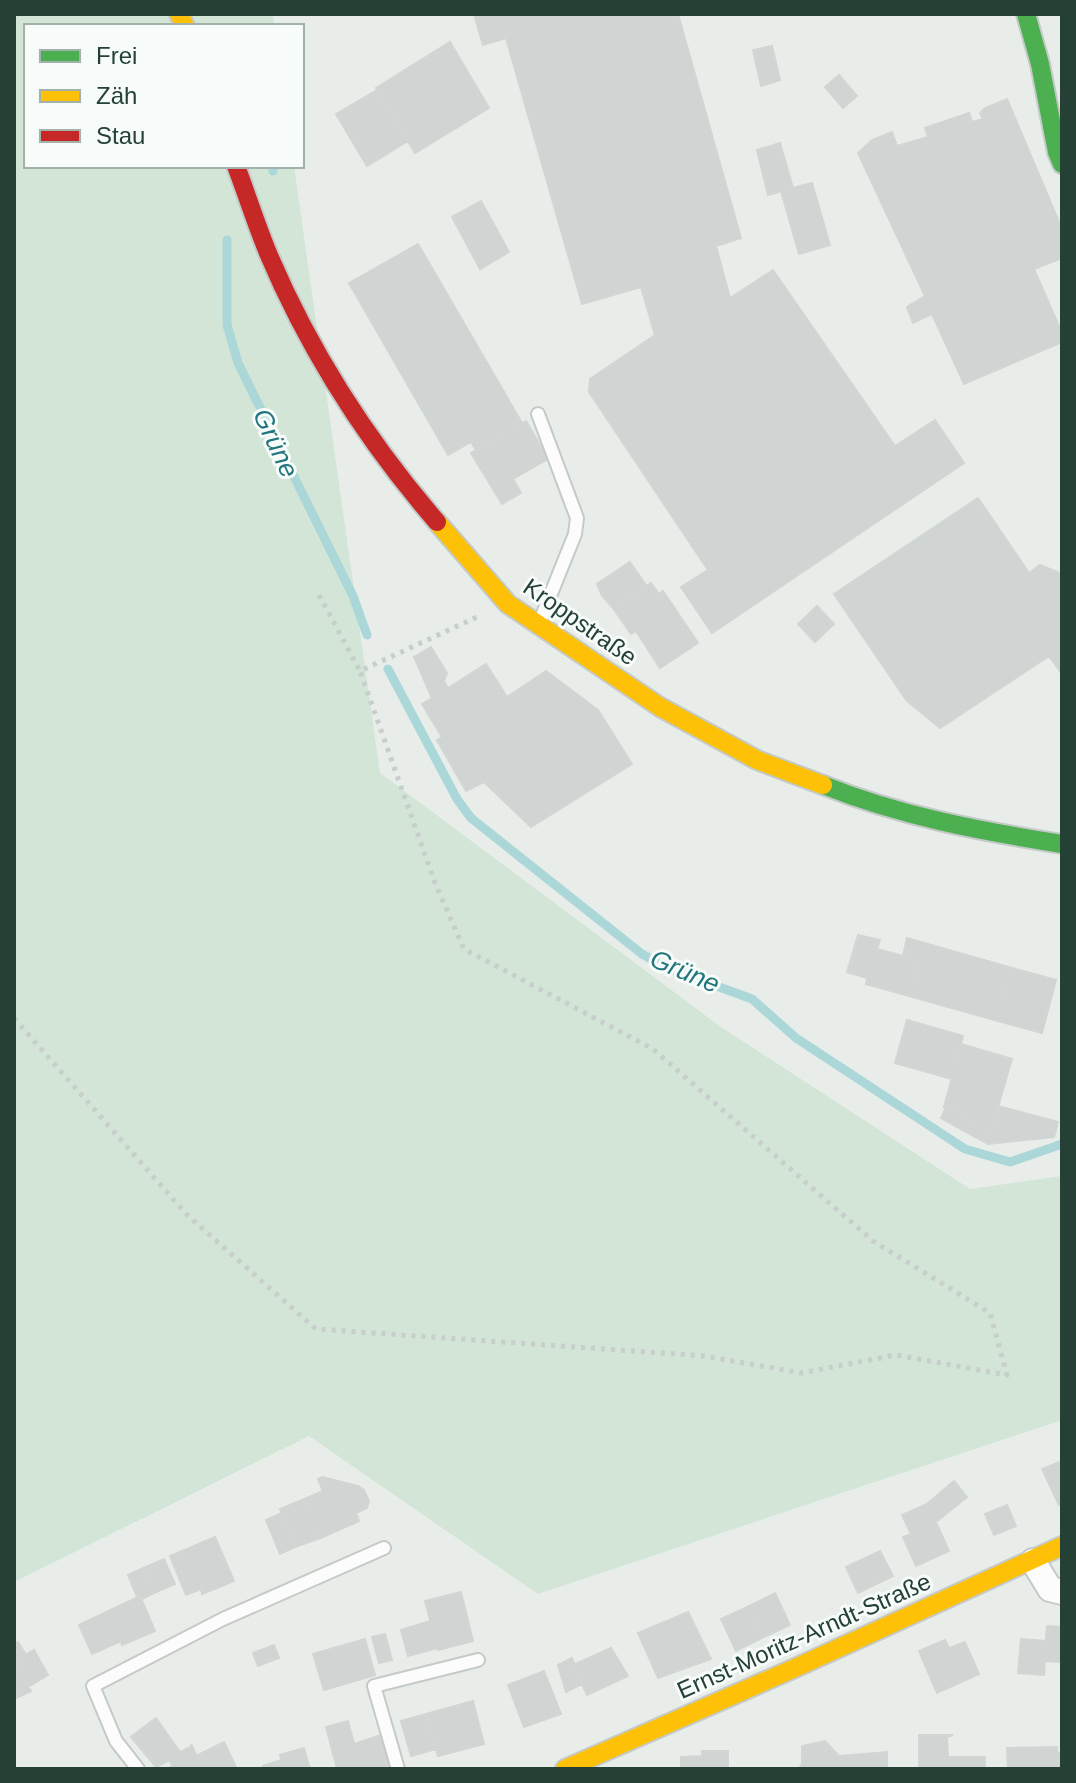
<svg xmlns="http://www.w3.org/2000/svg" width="1076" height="1783" viewBox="0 0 1076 1783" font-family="Arial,sans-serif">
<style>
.green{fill:#d2e5d6}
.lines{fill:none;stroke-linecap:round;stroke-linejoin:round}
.stream{stroke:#abd7d8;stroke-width:9}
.building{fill:#d0d5d3;stroke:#d1d6d3;stroke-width:2}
.lane-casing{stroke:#c5cac7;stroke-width:16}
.street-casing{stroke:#c5cac7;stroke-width:28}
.fast-casing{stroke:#c4cac7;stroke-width:22}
.slow-casing{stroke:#c4cac7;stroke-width:22}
.jam-casing{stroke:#c4cac7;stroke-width:22}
.path{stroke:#c7cecb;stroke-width:5;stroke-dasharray:4 6;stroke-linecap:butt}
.lane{stroke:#fcfcfc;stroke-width:12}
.street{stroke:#fcfcfc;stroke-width:24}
.fast{stroke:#4caf50;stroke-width:18}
.slow{stroke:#ffc107;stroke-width:18}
.jam{stroke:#c62828;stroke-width:18}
.labels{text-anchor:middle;stroke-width:6;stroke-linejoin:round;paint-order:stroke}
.street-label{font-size:24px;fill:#254136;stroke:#f7fbf9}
.water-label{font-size:26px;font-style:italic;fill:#20767c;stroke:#f7fbf9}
</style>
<rect width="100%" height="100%" fill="#e8edea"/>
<path class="green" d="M14,14H273L274,26H26V166H294L380,773L721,1027L970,1189L1062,1176V1420L538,1594L309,1436L14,1582Z"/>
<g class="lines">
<path class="stream" d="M273,171L274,166
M227,240V325L238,363L353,596L367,635
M388,669L457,799L471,818L642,954L665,967L752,999L796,1038L965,1149L1010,1162L1062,1144"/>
</g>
<path class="building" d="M474,14H678L741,238L716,246L730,298L773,270L895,446L935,420L964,463L712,633L681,587L708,570L589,392L590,379L655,335L641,287L582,304L506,38L483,45Z
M450,42L489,108L415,153L376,88Z
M772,46L780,80L761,86L753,50Z
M839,75L857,96L843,108L825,87Z
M377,90L408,141L367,166L336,114Z
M1007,99L1062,229V258L1034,269L1062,333V342L964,384L932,314L913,323L907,307L925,296L858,153L872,140L892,132L897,146L928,137L925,128L969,113L972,122L983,119L980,113L985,108Z
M780,143L793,188L768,195L757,150Z
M812,183L830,245L799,254L781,191Z
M481,201L509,252L480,269L452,217Z
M418,244L522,423L476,450L471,442L448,455L349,283Z
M526,421L548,459L513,479L521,493L502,504L471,453Z
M978,498L1029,573L1040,565L1062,574V674L1049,656L940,728L907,701L834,594Z
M630,562L646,585L613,608L602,596L597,584Z
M651,583L659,594L663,591L698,643L660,668L636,631L631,634L613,608Z
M817,606L834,624L815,642L798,624Z
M431,647L447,673L444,681L448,688L486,664L507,697L546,671L598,710L632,764L531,827L484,782L466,791L437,740L442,737L422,704L432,698L414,657Z
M858,935L880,940L877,949L919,960L909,996L866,984L867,978L847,972Z
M907,938L1012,968L998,1021L909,996L919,960L903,956Z
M1012,968L1056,980L1042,1033L998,1021Z
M907,1020L963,1036L952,1079L895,1063Z
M961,1044L1012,1059L991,1131L966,1124L969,1114L944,1107Z
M998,1106L1058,1122L1054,1137L988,1144L941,1118L946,1107L969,1114L966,1124L991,1131Z
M1062,1461V1504L1059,1505L1042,1469Z
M322,1477L358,1486L364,1490L369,1501L367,1508L356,1513L359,1521L321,1538L304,1499L323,1491L318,1479Z
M954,1481L967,1497L936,1522L949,1551L916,1566L903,1537L911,1534L902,1515L927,1504Z
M304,1499L321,1538L295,1547L280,1509Z
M1007,1505L1016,1526L994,1535L985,1514Z
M281,1513L295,1547L280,1554L266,1520Z
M215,1537L234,1581L202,1594L201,1589L186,1595L170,1556Z
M880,1551L893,1576L858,1593L846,1567Z
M164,1559L175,1584L154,1593L143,1568Z
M143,1568L154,1593L142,1599L140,1596L137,1597L128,1575Z
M461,1592L473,1641L438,1650L425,1601Z
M775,1593L790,1625L762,1638L749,1606Z
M140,1596L155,1631L122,1645L121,1641L92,1654L79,1625Z
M749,1606L762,1638L736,1651L721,1619Z
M688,1612L711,1659L658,1678L638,1633Z
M430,1621L437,1648L408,1656L401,1630Z
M1047,1626L1062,1627V1662L1044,1661Z
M385,1634L392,1660L379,1663L372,1637Z
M365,1639L375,1675L324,1690L313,1654Z
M1021,1639L1046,1641L1044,1675L1018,1673Z
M945,1640L949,1648L965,1642L979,1674L937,1693L919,1651Z
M18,1642L26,1655L14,1662V1645Z
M274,1645L279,1658L258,1666L253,1653Z
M611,1648L628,1676L587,1695L573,1665Z
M34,1650L48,1675L28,1687L14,1662Z
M572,1658L582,1684L566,1692L558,1665Z
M14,1663L31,1691L14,1699Z
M544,1671L561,1714L524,1727L508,1685Z
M473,1701L484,1744L438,1756L426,1714Z
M426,1714L436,1749L411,1756L401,1721Z
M156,1718L180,1752L191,1747V1744L203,1769H168L172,1766L170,1760L156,1767L131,1737Z
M348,1721L354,1744L381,1735L391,1769H337L326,1727Z
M919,1735H953L947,1737L948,1757H972V1769H919Z
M825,1741L839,1756L887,1752V1769H798L802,1764V1746Z
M224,1742L237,1769H203L196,1756Z
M1057,1747L1058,1769H1008L1007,1748Z
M304,1748L310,1769H263V1766L281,1760L280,1755Z
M702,1751H728V1769H681V1757L702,1756Z
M1057,1753H1062V1769H1058Z
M972,1757H985V1769H972Z"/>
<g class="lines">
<defs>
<path id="lane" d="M538,414L577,518L575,534L540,621
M138,1769L116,1741L93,1686L223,1619L384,1548
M398,1769L374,1686L478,1660"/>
<path id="street" d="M1033,1561L1050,1589L1062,1592"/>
<path id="fast" d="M1026,14L1040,64L1057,152L1062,164
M823,785C900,816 980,831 1062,844"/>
<path id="slow" d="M179,14L185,26
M437,522L508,604L660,707L757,760L823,785
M565,1769L795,1668L1062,1546"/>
<path id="jam" d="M236,166C247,195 256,224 268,253C309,350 368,442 437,522"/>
</defs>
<use href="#lane" class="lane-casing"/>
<use href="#street" class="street-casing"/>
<use href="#fast" class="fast-casing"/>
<use href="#slow" class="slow-casing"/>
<use href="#jam" class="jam-casing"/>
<path class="path" d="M319,595L360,671
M14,1018L186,1214L316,1329L705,1356L801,1373L896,1355L1007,1375L990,1313L873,1241L653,1049L464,949L435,883L360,671L477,617"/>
<use href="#lane" class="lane"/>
<use href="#street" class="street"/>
<use href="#fast" class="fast"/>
<use href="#slow" class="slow"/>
<use href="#jam" class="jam"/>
</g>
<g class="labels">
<g class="street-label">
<text transform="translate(580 622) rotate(35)" y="8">Kroppstraße</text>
<text transform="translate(804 1636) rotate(-24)" y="8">Ernst-Moritz-Arndt-Straße</text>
</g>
<g class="water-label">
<text transform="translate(276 443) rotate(65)" y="9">Grüne</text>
<text transform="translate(685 971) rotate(23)" y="9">Grüne</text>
</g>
</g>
<rect width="1076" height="1783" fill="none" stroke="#254136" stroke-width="32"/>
<rect x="24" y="24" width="280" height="144" fill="#f7fbf9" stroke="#a3b1ab" stroke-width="2"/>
<rect x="40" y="50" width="40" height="12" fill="#4caf50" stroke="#a3b1ab" stroke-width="2"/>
<text x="96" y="64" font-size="24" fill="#254136">Frei</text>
<rect x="40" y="90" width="40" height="12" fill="#ffc107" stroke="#a3b1ab" stroke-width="2"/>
<text x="96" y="104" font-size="24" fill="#254136">Zäh</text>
<rect x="40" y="130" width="40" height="12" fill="#c62828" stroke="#a3b1ab" stroke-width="2"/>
<text x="96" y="144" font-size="24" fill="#254136">Stau</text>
</svg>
